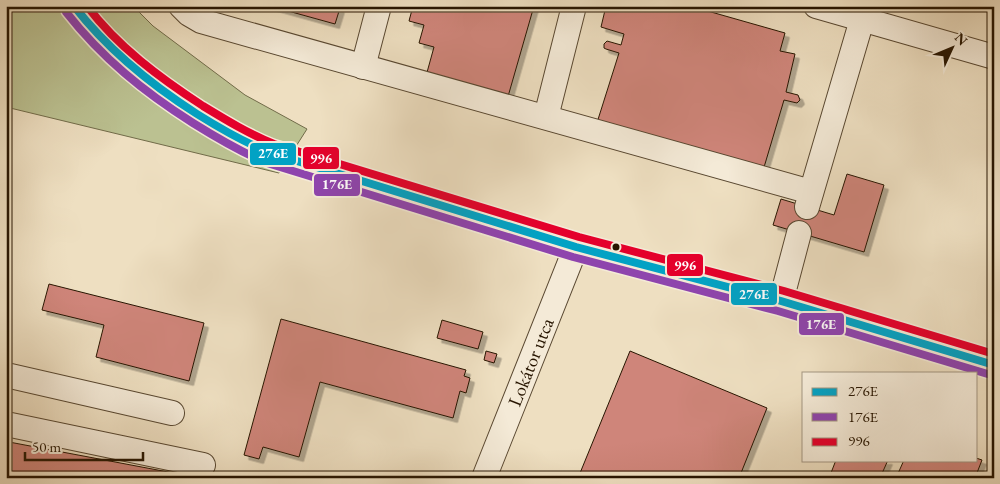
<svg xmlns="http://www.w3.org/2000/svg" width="1000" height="484" viewBox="0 0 1000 484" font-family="'EB Garamond',serif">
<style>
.green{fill:#bbc191;stroke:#716b49}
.building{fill:#cf857a;stroke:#271501;filter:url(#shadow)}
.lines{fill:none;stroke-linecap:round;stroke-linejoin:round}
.minor-casing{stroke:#594831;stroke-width:26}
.minor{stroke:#f4ead7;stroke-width:24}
.bus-1-casing{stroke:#f4ead7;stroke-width:11}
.bus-2-casing{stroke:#f4ead7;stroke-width:11}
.bus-3-casing{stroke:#f4ead7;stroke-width:11}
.bus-1{stroke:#02a2c4;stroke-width:8}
.bus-2{stroke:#8e44ad;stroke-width:8}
.bus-3{stroke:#e4002b;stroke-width:8}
.bus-dot{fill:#271501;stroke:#f4ead7;stroke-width:2}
.labels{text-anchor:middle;stroke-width:4;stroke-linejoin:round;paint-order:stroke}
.street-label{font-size:19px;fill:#271501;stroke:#f4ead7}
.line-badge{stroke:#f4ead7;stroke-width:2}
.badge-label{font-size:14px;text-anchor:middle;font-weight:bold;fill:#fff}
</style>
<defs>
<filter id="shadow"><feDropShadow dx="4.5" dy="4.5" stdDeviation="0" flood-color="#0004"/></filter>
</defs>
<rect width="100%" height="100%" fill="#eedfc1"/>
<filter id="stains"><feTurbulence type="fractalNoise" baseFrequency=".004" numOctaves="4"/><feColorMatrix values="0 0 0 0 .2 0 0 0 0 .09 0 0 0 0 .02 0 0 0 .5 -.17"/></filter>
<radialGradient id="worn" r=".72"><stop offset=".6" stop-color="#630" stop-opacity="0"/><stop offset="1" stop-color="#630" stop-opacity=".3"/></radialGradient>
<path class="green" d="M6,6H133L153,26L245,95L307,129L279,173L6,107Z"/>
<path class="building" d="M270,6H337V7L340,8L335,24Z
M413,6H534L507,100L426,76L434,47L419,43L424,25L409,21Z
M606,6H690L785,33L780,51L795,54L786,92L798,95L800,100L797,103L784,100L762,174L595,129L619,53L606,49L604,48V44L607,41L621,45L624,34L601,27Z
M847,174L884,185L864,252L773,225L781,199L834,215Z
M49,284L204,323L189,381L96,357L104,325L42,310Z
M281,319L466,370L464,376L470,378L466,393L460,391L453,418L320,382L299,457L263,447L259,459L244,455Z
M442,320L483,332L478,349L437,338Z
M486,351L497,354L494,363L484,360Z
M630,351L767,408L739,478H578Z
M9,442L200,478H6V458Z
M976,458L982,460L975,478H896L904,460H976Z
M836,460H888L880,478H829Z"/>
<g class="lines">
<defs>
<g id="minor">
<path d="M74,6C108,54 158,90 207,120C224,130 242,141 261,149C274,155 287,159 301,163L576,247L781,301L994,365"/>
<path d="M181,6L189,14L201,21L811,192"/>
<path d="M816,6L994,57"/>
<path d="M363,67L379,6"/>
<path d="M546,117L574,6"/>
<path d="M807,207L866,6"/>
<path d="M781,301L799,233"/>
<path d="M6,375L172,413"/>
<path d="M6,424L203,465"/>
<path id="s1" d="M484,478L576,247"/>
</g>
</defs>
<use href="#minor" class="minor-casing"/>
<use href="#minor" class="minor"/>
<defs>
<path id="bus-1" d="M74,6C108,50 150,84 197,114C221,129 245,143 271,153L576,247L781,301L994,365"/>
<path id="bus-2" d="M66,12C102,58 144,92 193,123C217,138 241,152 267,163L573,257L778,311L991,375"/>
<path id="bus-3" d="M87,6C118,47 160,78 203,106C226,120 249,134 274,144L579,237L784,291L994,354"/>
</defs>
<use href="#bus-1" class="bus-1-casing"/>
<use href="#bus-2" class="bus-2-casing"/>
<use href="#bus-3" class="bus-3-casing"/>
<use href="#bus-1" class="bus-1"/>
<use href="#bus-2" class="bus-2"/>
<use href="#bus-3" class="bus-3"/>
</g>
<circle class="bus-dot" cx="616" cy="247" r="4.5"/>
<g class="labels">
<g class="street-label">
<text dy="7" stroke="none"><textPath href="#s1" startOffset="125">Lokátor utca</textPath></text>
</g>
</g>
<g class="line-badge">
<rect x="249" y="142" width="48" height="24" rx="5" fill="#02a2c4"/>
<rect x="302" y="146" width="38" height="24" rx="5" fill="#e4002b"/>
<rect x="313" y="173" width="48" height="24" rx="5" fill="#8e44ad"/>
<rect x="666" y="253" width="38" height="24" rx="5" fill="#e4002b"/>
<rect x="730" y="282" width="48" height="24" rx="5" fill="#02a2c4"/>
<rect x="798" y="312" width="47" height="24" rx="5" fill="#8e44ad"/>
</g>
<g class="badge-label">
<text x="273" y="158">276E</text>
<text x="321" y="163">996</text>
<text x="337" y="189">176E</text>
<text x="685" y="270">996</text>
<text x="754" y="299">276E</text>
<text x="821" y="329">176E</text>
</g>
<rect width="1000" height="484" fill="none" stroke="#eedfc1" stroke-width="25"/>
<rect x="8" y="8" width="985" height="469" fill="none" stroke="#271501" stroke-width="2.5"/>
<rect x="12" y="12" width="975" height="459" fill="none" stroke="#271501"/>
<rect x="802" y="372" width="175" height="90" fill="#f4ead7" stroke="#a29581"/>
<rect x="812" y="388" width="25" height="8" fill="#02a2c4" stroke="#a29581"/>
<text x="848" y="396" font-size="15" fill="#271501">276E</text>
<rect x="812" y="413" width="25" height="8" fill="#8e44ad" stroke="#a29581"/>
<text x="848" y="422" font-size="15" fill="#271501">176E</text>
<rect x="812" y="438" width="25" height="8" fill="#e4002b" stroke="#a29581"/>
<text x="848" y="446" font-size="15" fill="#271501">996</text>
<g transform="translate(952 48) rotate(46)" stroke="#f4ead7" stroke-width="4" paint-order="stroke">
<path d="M0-4L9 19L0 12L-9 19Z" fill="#271501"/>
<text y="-8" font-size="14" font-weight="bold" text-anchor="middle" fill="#271501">N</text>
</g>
<path d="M25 452v8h118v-8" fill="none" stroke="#271501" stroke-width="2.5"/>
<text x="32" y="452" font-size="15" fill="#271501" stroke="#f4ead7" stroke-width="4" paint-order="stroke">50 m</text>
<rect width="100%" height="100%" filter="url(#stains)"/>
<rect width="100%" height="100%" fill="url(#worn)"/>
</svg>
